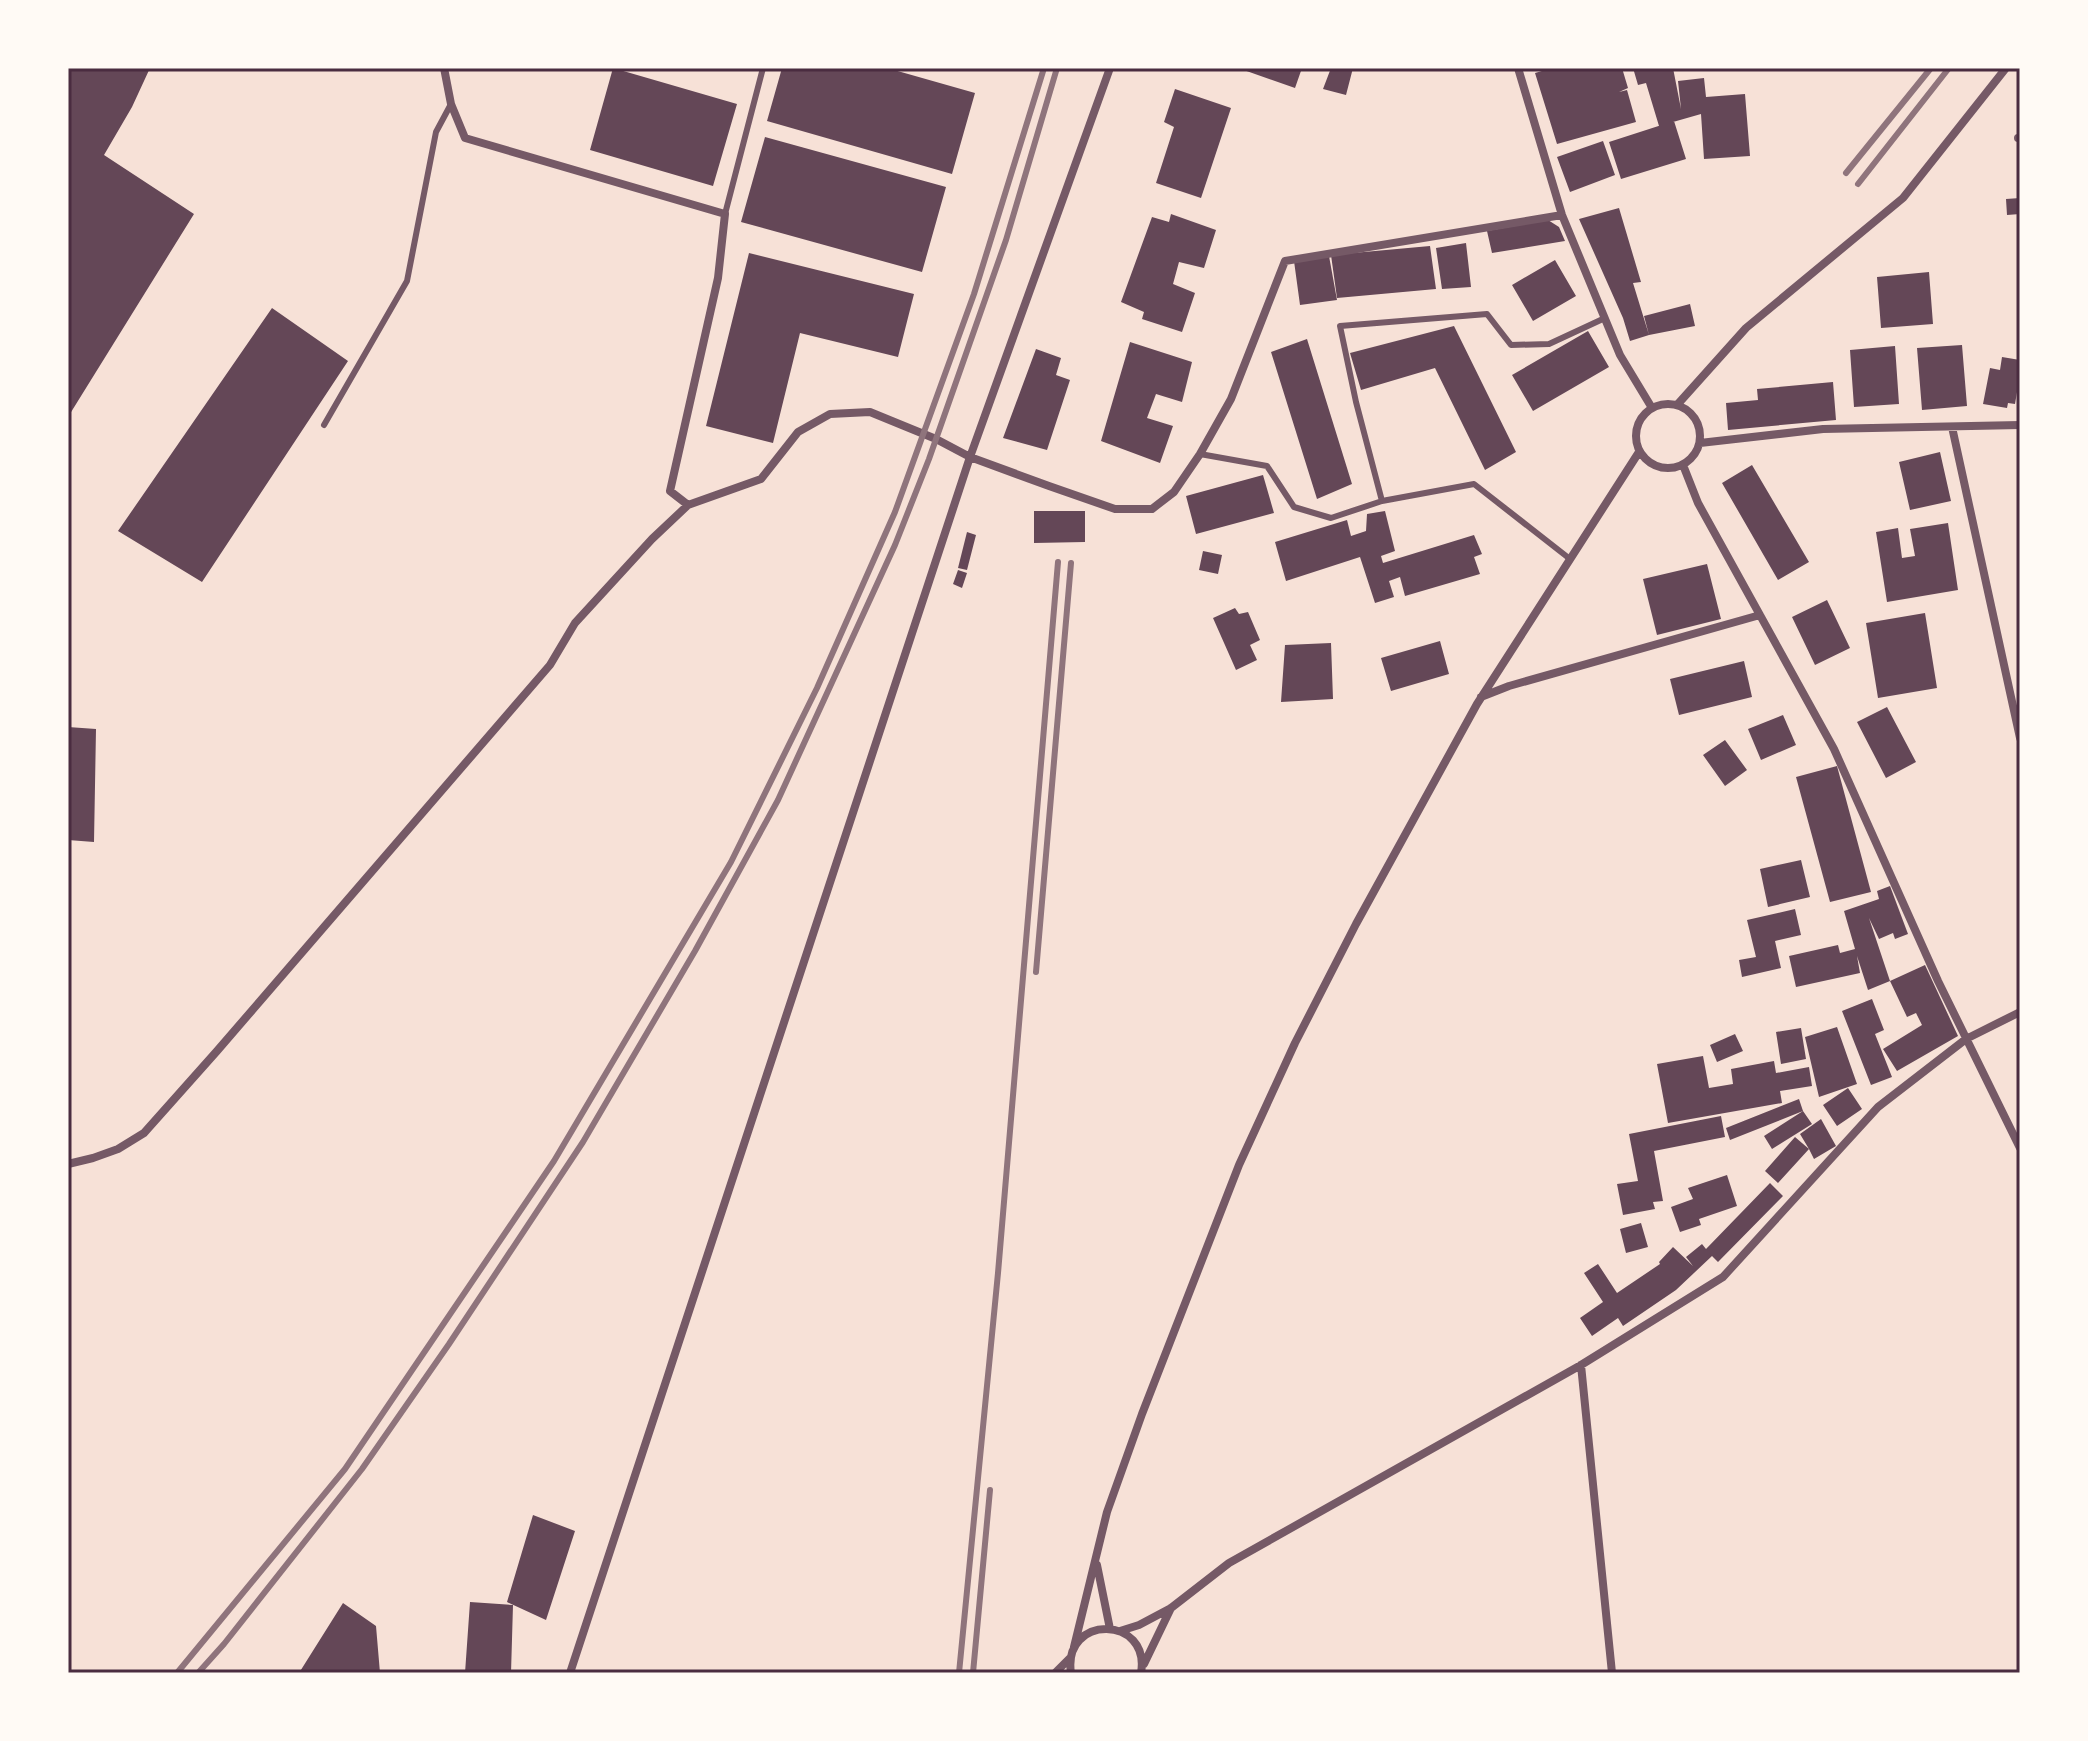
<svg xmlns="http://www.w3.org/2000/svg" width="2088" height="1741" viewBox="0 0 2088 1741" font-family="Lato,sans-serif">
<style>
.building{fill:#644757}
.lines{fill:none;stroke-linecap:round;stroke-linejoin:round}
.service{stroke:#755966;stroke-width:6}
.minor{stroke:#755966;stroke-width:8}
.rail{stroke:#8f747c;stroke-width:6}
.neatline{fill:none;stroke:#4a2c40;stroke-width:3}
</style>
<rect width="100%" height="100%" fill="#f7e1d7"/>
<path class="building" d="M68,68H150L132,107L104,155L194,214L68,417Z
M613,68L737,104L713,186L590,150Z
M782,68H887L975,93L952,174L767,121Z
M1238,68H1302L1295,88Z
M1331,68H1353L1346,95L1323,89Z
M1552,68H1622L1628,88L1619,92L1627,90L1636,122L1557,144L1535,73Z
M1633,68H1673L1681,109L1678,81L1704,78L1706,97L1745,94L1750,156L1704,159L1701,114L1659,126L1646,83L1638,85Z
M1175,89L1231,108L1201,198L1156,183L1174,127L1164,122Z
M1674,121L1686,159L1621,179L1609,142Z
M765,137L946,187L922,272L741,222Z
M1603,141L1615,175L1570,192L1557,157Z
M2020,198V214L2007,215L2006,199Z
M1619,208L1641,282L1633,283L1649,335L1644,316L1690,304L1695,326L1649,335L1630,341L1623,318L1579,219Z
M1171,214L1216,230L1204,268L1179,262L1173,284L1195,293L1182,332L1142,319L1144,312L1121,302L1152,217L1169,222Z
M1548,220L1559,227L1565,241L1492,253L1487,231Z
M1466,243L1471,287L1442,289L1436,248Z
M1430,246L1436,289L1337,298L1331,255Z
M749,253L914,294L898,357L800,333L773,443L706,426Z
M1329,256L1337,300L1300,305L1294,261Z
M1555,260L1576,296L1533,321L1512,285Z
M1929,272L1933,324L1881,328L1877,277Z
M272,308L348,361L202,582L118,531Z
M1454,326L1516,452L1485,470L1435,368L1361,390L1350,353Z
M1588,331L1609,367L1533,411L1512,375Z
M1307,339L1352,484L1317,499L1271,352Z
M1130,342L1192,362L1182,402L1156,394L1147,418L1173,426L1160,463L1101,441Z
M1962,345L1967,406L1922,410L1917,348Z
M1895,346L1899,404L1854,407L1850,350Z
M1036,349L1061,358L1056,375L1070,380L1047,450L1003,438Z
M2002,357L2020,360V374L2015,404L2008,403L2007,408L1983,404L1990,368L2000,370Z
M1833,382L1836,420L1728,430L1726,403L1758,400L1757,389Z
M1940,452L1951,501L1910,510L1899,462Z
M1752,465L1809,562L1778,580L1722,483Z
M1263,475L1274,513L1196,534L1186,496Z
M1034,511H1085V542L1034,543Z
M1385,511L1395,551L1381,556L1383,563L1474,535L1482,554L1474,557L1480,574L1405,596L1400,577L1389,581L1394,597L1375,603L1360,557L1286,581L1275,542L1347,520L1351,536L1366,531L1367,514Z
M1948,523L1958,590L1887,602L1876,532L1898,528L1902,558L1915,556L1910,529Z
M967,532L976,535L967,570L958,568Z
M1203,551L1222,555L1218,574L1199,570Z
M1707,564L1721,619L1657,635L1643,579Z
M958,570L967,573L962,588L953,584Z
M1827,600L1850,648L1815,665L1792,617Z
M1235,608L1239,614L1248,612L1260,640L1250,645L1257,660L1236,670L1213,618Z
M1925,613L1937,688L1878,698L1866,623Z
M1440,641L1449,674L1391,691L1381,658Z
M1331,643L1333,699L1281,702L1285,645Z
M1744,661L1752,697L1679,715L1670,679Z
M1887,707L1916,762L1886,778L1857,722Z
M1783,715L1796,745L1761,760L1748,729Z
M68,727L96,729L94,842L68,840Z
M1725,740L1747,770L1725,786L1703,755Z
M1837,766L1871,892L1830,902L1796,777Z
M1801,860L1810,897L1768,907L1760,869Z
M1890,886L1908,934L1895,939L1893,933L1879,939L1869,918L1890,981L1868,990L1857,956L1860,973L1796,987L1789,956L1838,945L1840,953L1855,949L1844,911L1879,899L1877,891Z
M1795,909L1801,935L1775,941L1781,968L1742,977L1739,960L1756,957L1747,920Z
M1925,965L1958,1036L1897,1071L1883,1049L1922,1025L1916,1013L1907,1017L1890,981Z
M1872,999L1884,1030L1875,1034L1892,1077L1871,1085L1842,1011Z
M1837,1027L1857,1084L1819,1097L1805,1037Z
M1801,1028L1806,1059L1781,1064L1776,1032Z
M1735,1034L1743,1051L1717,1062L1710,1045Z
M1703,1056L1709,1088L1733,1084L1731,1069L1774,1061L1776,1073L1809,1067L1812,1086L1780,1091L1782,1103L1668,1123L1657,1064Z
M1848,1088L1862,1109L1837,1126L1823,1105Z
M1799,1099L1803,1111L1730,1140L1726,1128Z
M1803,1111L1812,1124L1772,1149L1764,1136Z
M1721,1116L1725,1137L1654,1151L1663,1201L1653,1202L1655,1209L1623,1215L1617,1184L1638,1181L1629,1134Z
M1821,1119L1836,1146L1814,1159L1809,1149L1778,1183L1765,1171L1795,1137L1809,1149L1800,1134Z
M1727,1175L1737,1206L1699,1219L1701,1225L1680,1232L1671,1207L1693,1199L1688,1188Z
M1770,1183L1783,1196L1718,1262L1712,1256L1676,1290L1623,1326L1618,1318L1592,1336L1580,1318L1603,1302L1584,1273L1598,1264L1617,1293L1660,1264L1659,1262L1673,1247L1693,1266L1686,1257L1702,1244L1706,1249Z
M1641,1223L1648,1247L1626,1253L1620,1229Z
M533,1515L575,1531L546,1620L507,1602Z
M470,1602L513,1605L511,1673H465Z
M343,1603L376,1626L380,1673H299Z"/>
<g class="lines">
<path class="service" d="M725,214L763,68
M324,425L407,281L436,132L451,104
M1200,454L1267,466L1294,507L1331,518L1382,501
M1570,559L1474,484L1382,501L1356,402L1340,326L1487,314L1511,345L1549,344L1605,318"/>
<path class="minor" d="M444,68L451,104L465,138L725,214L718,278L670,491L688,505
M1518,68L1562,215L1620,355L1652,408
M2018,138H2020
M1636 436a32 32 0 1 1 64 0a32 32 0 1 1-64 0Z
M1677,405L1746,328L1903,198L2006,68
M1952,427L2020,738
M1700,443L1823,429L2020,425
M1683,465L1698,503L1834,749L1938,981L2020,1148
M1481,697L1509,686L1760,615
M68,1164L93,1158L118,1149L144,1133L217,1051L550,665L575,623L652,539L688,505L761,479L798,432L830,414L870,412L936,439L970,457L1049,486L1115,509H1152L1174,492L1200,454L1231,399L1285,261L1562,215
M1581,1365L1612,1673
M1097,1565L1110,1629
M1120,1631L1139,1625L1171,1608L1229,1563L1581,1365L1723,1277L1878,1107L1966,1039L2020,1012
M1074,1647L1107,1512L1142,1414L1239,1165L1295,1043L1356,924L1477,704L1639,452
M1144,1664L1171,1608
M570,1673L970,457L1110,68
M1055,1673L1070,1658
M1071,1673C1062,1614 1151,1615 1141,1673"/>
<path class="rail" d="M1846,173L1931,68
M1858,184L1949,68
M1036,972L1071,563
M177,1673L345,1469L554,1161L731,862L817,688L895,512L974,294L1044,68
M198,1673L224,1644L362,1469L449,1344L583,1142L695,951L778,800L895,545L929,459L1006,240L1057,68
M959,1673L998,1273L1058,562
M973,1673L990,1490"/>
</g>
<rect width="2088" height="1741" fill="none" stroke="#fffaf5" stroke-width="140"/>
<rect x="70" y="70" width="1948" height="1601" class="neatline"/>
</svg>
